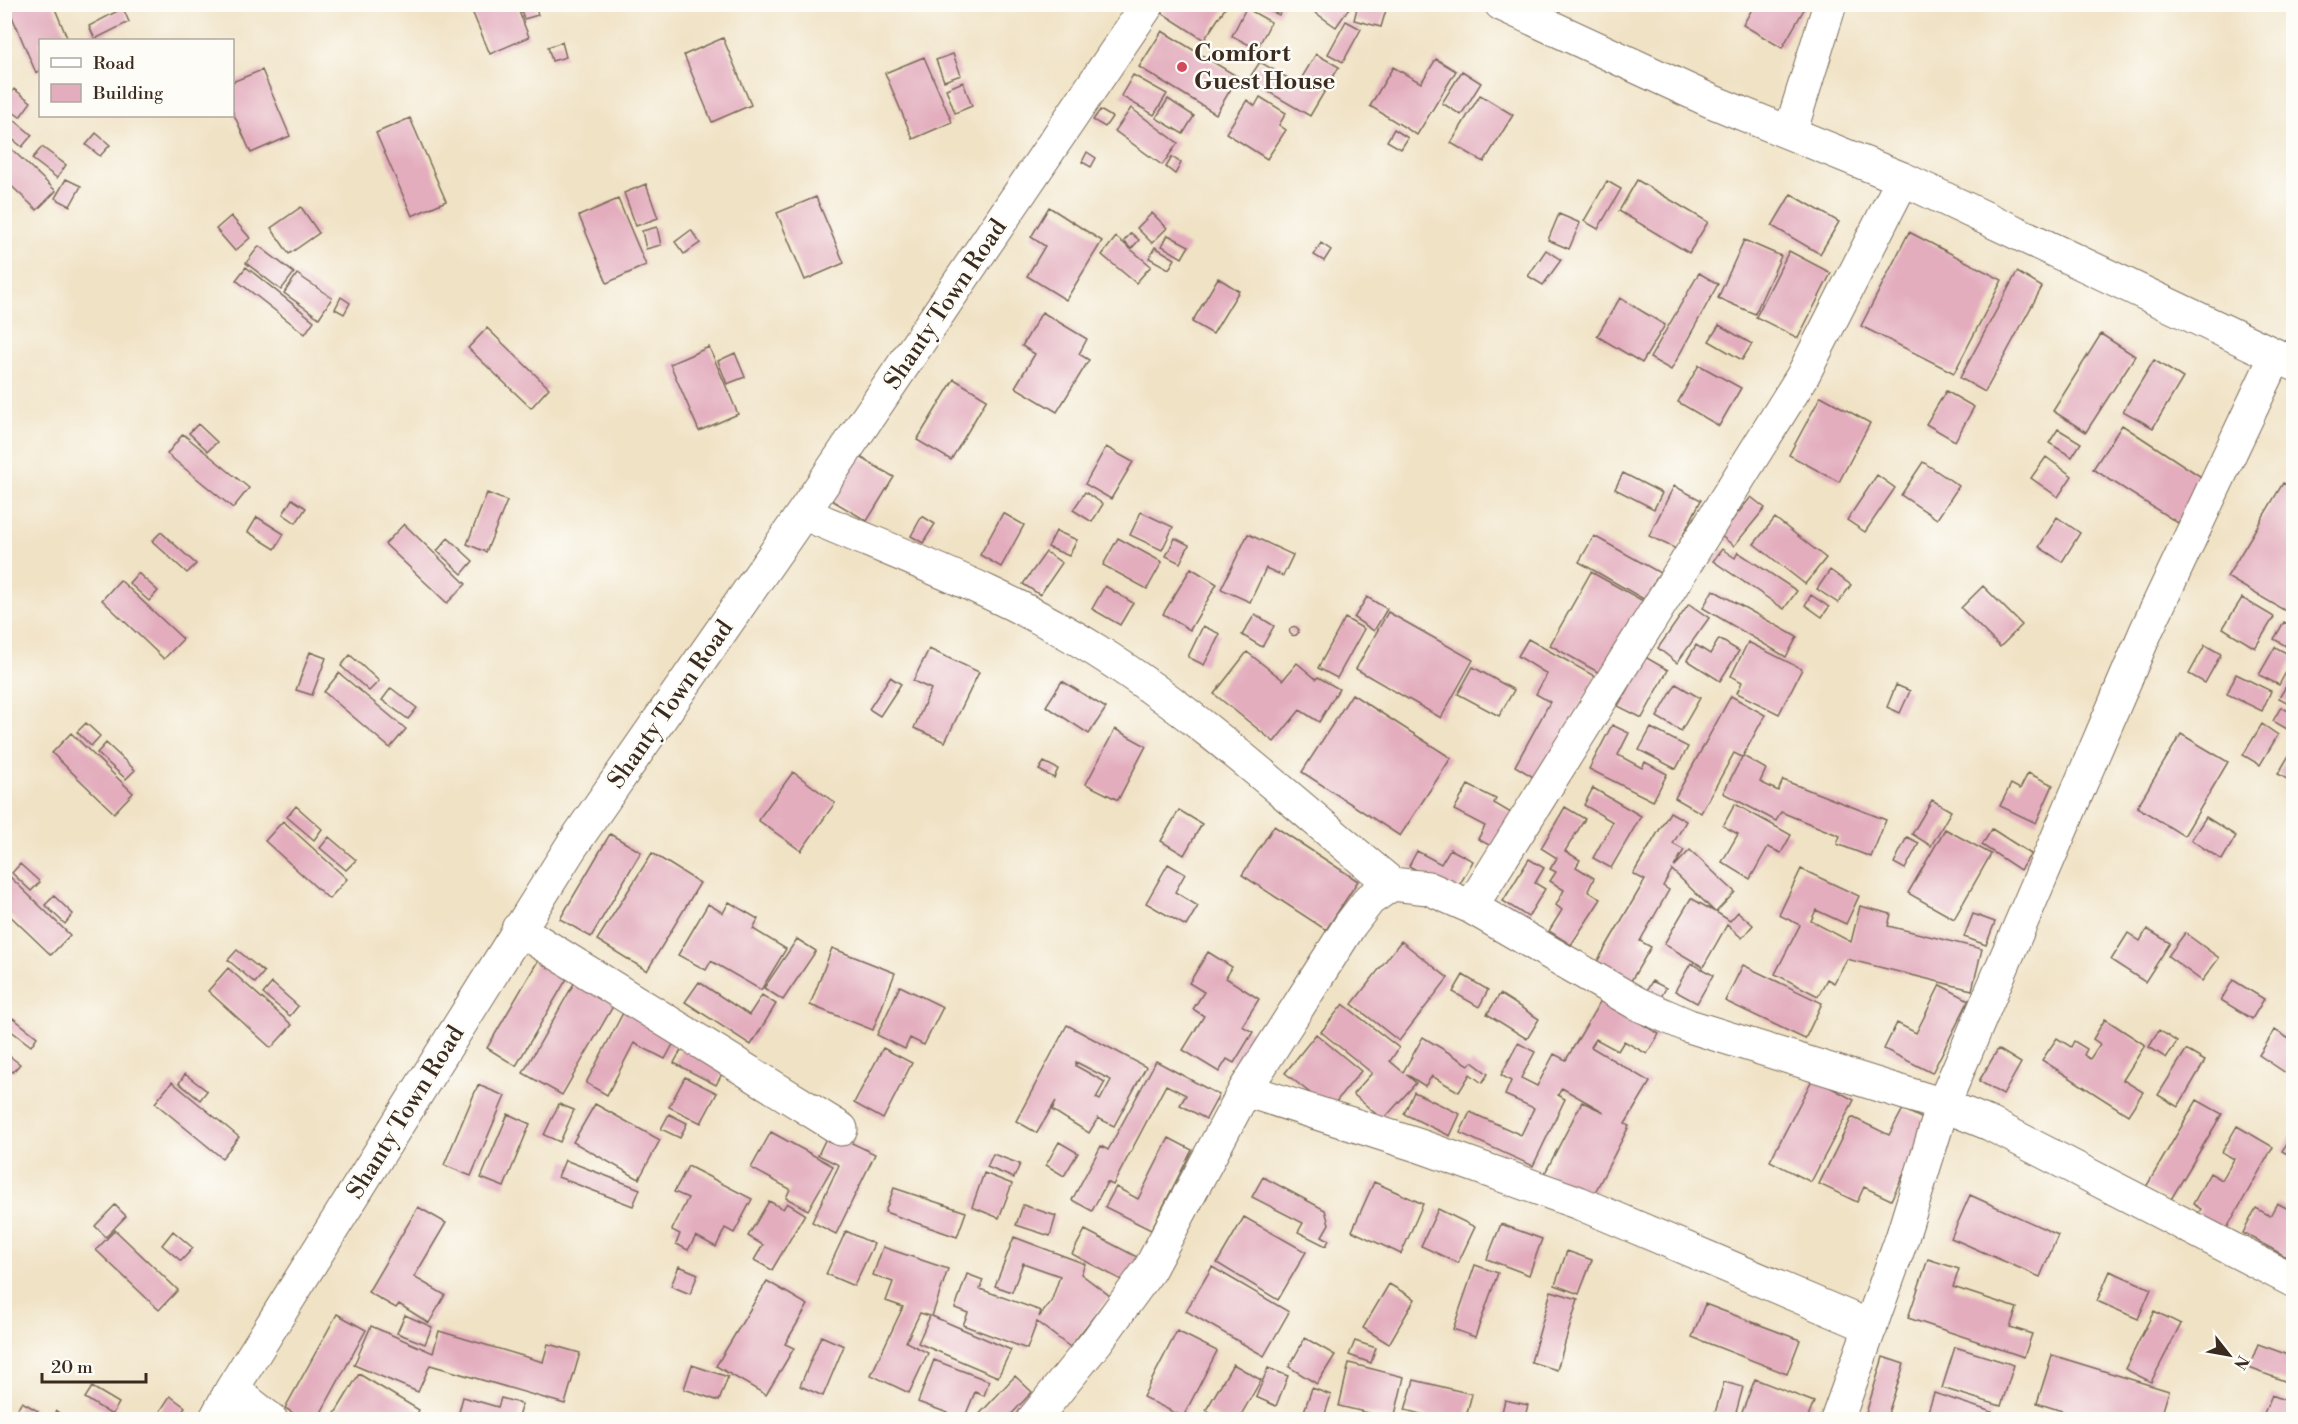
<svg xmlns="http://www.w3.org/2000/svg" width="2298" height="1424" viewBox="0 0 2298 1424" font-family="'Libre Bodoni',serif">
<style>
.building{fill:#e3adbe;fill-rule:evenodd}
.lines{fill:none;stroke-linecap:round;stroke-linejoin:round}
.street-casing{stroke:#7a6a58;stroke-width:35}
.street{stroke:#fff;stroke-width:33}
.poi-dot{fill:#d1495b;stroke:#fdfcf7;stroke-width:2}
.labels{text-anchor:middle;stroke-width:5;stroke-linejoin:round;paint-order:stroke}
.poi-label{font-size:24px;font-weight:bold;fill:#3b2a1e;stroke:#fdfcf7;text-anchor:start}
.street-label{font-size:24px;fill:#3b2a1e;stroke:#fdfcf7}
</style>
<rect width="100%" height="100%" fill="#fdfcf7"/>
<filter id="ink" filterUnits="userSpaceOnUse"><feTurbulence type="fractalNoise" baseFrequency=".0167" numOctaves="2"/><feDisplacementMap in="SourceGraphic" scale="12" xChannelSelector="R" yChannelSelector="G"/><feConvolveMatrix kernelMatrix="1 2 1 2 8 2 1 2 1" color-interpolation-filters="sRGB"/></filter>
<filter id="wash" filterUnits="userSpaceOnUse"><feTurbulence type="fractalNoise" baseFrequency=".008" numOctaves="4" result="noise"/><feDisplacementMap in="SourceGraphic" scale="24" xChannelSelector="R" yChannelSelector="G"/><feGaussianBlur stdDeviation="1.35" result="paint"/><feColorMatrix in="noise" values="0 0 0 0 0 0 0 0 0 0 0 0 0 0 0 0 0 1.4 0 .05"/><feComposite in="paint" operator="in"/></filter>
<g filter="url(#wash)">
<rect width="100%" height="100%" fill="#f0e2c5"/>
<g id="blocks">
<path class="building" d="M15,4H53L68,40H40V71L36,73L8,7Z
M469,4H516L529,37L490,54Z
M519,4H535L538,15L524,19Z
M1168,4H1228L1204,40L1162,13Z
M1255,4H1284L1279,15Z
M1318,4H1352L1336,27L1313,11Z
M1358,4L1386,10L1381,27L1354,20Z
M1755,4H1807L1782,48L1743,25Z
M123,8L129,22L95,39L89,26Z
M1246,8L1271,22L1257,49L1232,36Z
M1346,21L1361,29L1343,62L1328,54Z
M1162,31L1238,77L1216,114L1139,67Z
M723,38L751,105L712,122L684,55Z
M562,42L566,57L552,61L548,47Z
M953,54L961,75L944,81L936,60Z
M1316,54L1339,67L1310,116L1248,80L1260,62L1298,84Z
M924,57L952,122L913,139L885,73Z
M1436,59L1456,71L1417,135L1370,106L1393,67L1421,83Z
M262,70L290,136L251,153L232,110V82Z
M1462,71L1481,83L1461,115L1442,103Z
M1133,75L1167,94L1154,115L1121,96Z
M963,82L972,106L955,113L946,89Z
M14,89L31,102L20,117L4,106Z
M1480,95L1513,115L1484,162L1451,143Z
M1260,97L1286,113L1279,125L1286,130L1267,159L1226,133L1247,100L1255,106Z
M1168,99L1194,116L1183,134L1156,118Z
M1131,108L1178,143L1162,165L1115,131Z
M1100,110L1112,117L1105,127L1093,120Z
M7,114L32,135L22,147L4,132Z
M410,118L446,201L412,216L376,133Z
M1394,129L1408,138L1401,149L1387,141Z
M96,133L110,145L100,156L86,145Z
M4,142L56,191L37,210L4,179Z
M42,147L66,165L57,178L32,159Z
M1087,152L1096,158L1091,167L1082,162Z
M1172,157L1181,163L1175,174L1166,167Z
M66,179L81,186L70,206L55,198Z
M1637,180L1708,222L1689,253L1619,211Z
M1607,181L1621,189L1598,229L1584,221Z
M646,184L658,218L636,226L624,193Z
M1791,194L1839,222L1820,254L1772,226Z
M816,197L844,263L805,280L777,213Z
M618,199L646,265L607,283L579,216Z
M301,207L319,233L289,254L271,228Z
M1049,207L1102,241L1066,300L1027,276L1045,246L1031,237Z
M1152,213L1167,228L1152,243L1137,228Z
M1559,214L1580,223L1569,249L1548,240Z
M231,216L250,238L235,251L216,229Z
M657,227L661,245L646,249L642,231Z
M691,230L700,243L684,254L675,242Z
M1909,232L2002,280L1954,373L1861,326Z
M1131,233L1139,240L1131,249L1124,241Z
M1168,235L1189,246L1182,258L1162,246Z
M1116,237L1151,266L1136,283L1102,255Z
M1744,240L1781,256L1755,314L1718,298Z
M1321,243L1331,250L1324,261L1314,255Z
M259,246L294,273L281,290L246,263Z
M1155,247L1175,259L1169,269L1149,258Z
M1546,250L1561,260L1543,285L1528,276Z
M1789,251L1831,273L1798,338L1756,317Z
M246,267L314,321L305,334L236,280Z
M2017,272L2042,287L1985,392L1960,378Z
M1699,273L1718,284L1671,370L1650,358Z
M297,274L332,298L319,318L284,293Z
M1218,278L1239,291L1213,334L1192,322Z
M341,297L350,303L344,314L335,309Z
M1620,298L1665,325L1642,363L1597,336Z
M1042,312L1087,339L1079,354L1089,360L1057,412L1015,387L1035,354L1022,346Z
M1719,325L1752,344L1742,360L1709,341Z
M487,328L549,388L531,408L468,348Z
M2101,334L2135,356L2086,432L2053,411Z
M709,347L738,414L699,431L670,364Z
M735,353L745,377L727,384L718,361Z
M2154,360L2183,378L2153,428L2123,411Z
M1699,365L1741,388L1719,426L1678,402Z
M954,379L987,399L951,460L917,440Z
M1946,391L1974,407L1955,441L1926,424Z
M1821,396L1870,423L1839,482L1789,455Z
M198,424L217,442L208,451L189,433Z
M2122,425L2206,480L2178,523L2093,469Z
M2058,429L2081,443L2072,457L2049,443Z
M183,434L249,488L233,508L167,454Z
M1106,447L1133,462L1111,499L1085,484Z
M855,454L894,477L867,521L828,498Z
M2046,457L2072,476L2058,497L2031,478Z
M1923,462L1959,486L1937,519L1901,495Z
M1623,473L1662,493L1654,509L1615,489Z
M1877,475L1895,488L1865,532L1847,520Z
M2283,483L2294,489V616L2227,577Z
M1674,486L1701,500L1676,549L1649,536Z
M1085,492L1103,504L1092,522L1073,510Z
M487,493L507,501L486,552L467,544Z
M1751,497L1765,508L1734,546L1720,535Z
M292,499L306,508L296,523L283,514Z
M1141,512L1173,527L1162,550L1130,535Z
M1003,513L1024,525L1001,567L980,555Z
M922,516L935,524L923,543L911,536Z
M257,517L284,534L275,549L248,532Z
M2057,517L2080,533L2062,562L2039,547Z
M1775,518L1826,558L1805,584L1754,544Z
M404,524L466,584L447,603L385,544Z
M1056,531L1077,540L1069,556L1048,547Z
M161,532L196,564L187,573L152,541Z
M1248,534L1293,555L1283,576L1266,568L1250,602L1221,589Z
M1594,536L1662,574L1647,601L1579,562Z
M448,538L473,561L462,574L437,551Z
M1118,538L1162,562L1147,589L1103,565Z
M1175,538L1189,545L1180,563L1166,556Z
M1722,549L1735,558L1738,552L1797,591L1784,609L1713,561Z
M1046,552L1062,563L1040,595L1023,584Z
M1191,568L1217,584L1190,630L1163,614Z
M1830,570L1851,585L1838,603L1817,589Z
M1591,572L1645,602L1603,675L1550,645Z
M138,573L158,591L149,601L129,583Z
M120,580L183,639L164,659L102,600Z
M1105,586L1133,603L1120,625L1092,609Z
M1983,586L2022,625L2000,647L1961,608Z
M1713,590L1797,637L1786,657L1703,608Z
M1811,595L1829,607L1822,617L1805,605Z
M1367,597L1387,609L1374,631L1354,618Z
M2242,598L2274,617L2255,648L2223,628Z
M1689,604L1709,618L1677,663L1658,648Z
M1388,612L1473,660L1441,718L1356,669Z
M1255,614L1274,626L1262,647L1242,635Z
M1345,618L1364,629L1337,678L1318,668Z
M2284,622L2294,628V651L2274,639Z
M1203,626L1220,634L1204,665L1188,657Z
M1289.5 631a4.5 4.5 0 1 1 9 0a4.5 4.5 0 1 1-9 0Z
M1528,639L1596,677L1538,780L1515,766L1550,702L1536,694L1547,674L1518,656Z
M1719,639L1739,651L1720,681L1687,660L1696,645L1710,654Z
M1748,642L1802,669L1779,714L1737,693L1742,682L1731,676Z
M2205,645L2221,654L2205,683L2189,674Z
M2275,647L2294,657L2279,685L2259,675Z
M929,649L979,672L945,742L914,728L931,689L913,681Z
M310,652L326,658L312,695L296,690Z
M1247,652L1283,680L1297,663L1316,679L1318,677L1339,689L1319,722L1300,710L1274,742L1214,694Z
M350,655L379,681L369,691L341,666Z
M1645,657L1668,670L1642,718L1618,706Z
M1473,667L1514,690L1499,716L1458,694Z
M339,673L406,729L390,748L324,692Z
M2294,673V706L2279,698Z
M2236,674L2271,691L2262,711L2227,694Z
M890,677L901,684L880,716L869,709Z
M1062,681L1106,708L1089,734L1046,706Z
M1676,684L1700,698L1681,731L1657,717Z
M1896,685L1910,691L1900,713L1887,707Z
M391,688L417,708L408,719L382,700Z
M1352,694L1451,758L1400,836L1302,772Z
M1731,696L1765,715L1743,756L1766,769L1760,782L1778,791L1783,780L1886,820L1871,857L1837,844L1840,836L1781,812L1776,821L1723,793L1742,757L1734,753L1701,813L1675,798Z
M2281,707L2294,714V733L2273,721Z
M86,723L100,736L91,746L77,732Z
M2262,724L2278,735L2260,765L2243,755Z
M1612,725L1629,733L1618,755L1642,768L1645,762L1667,774L1653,801L1589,769Z
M1651,728L1688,747L1676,769L1639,750Z
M1115,729L1146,746L1118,800L1086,784Z
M71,733L133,793L114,813L52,753Z
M2181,734L2228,762L2184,836L2137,807Z
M106,743L135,770L126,779L97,753Z
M2294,747V783L2278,774Z
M1044,762L1058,769L1054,778L1039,770Z
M793,772L835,803L801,851L758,820Z
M2028,773L2053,785L2036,823L2000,806L2011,784L2020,789Z
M1468,785L1496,799L1494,803L1516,816L1498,850L1478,839L1485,826L1454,810Z
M1593,788L1641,816L1611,868L1593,858L1613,822L1584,805Z
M1932,800L1951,811L1931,846L1912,834Z
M1735,804L1791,835L1781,853L1768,847L1750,879L1722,862L1738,834L1723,826Z
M296,806L322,829L314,840L287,817Z
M1565,807L1585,819L1565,851L1580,860L1576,867L1594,878L1588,891L1601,899L1571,945L1549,931L1562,910L1556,905L1564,890L1550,881L1556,872L1550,869L1557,858L1541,848Z
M1179,810L1202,824L1184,855L1161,841Z
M1670,812L1686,821L1673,844L1684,850L1674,867L1690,850L1735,892L1716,912L1730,921L1738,912L1753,925L1742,938L1727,925L1703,967L1664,944L1691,898L1715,912L1672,870L1663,886L1669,890L1640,941L1651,947L1628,986L1594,967L1645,880L1633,874Z
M2206,817L2236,836L2222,860L2191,840Z
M283,821L347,879L329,899L265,841Z
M1274,826L1358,881L1326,930L1242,875Z
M1945,829L1991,854L1954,919L1908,893Z
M1992,829L2031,854L2020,870L1982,845Z
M610,834L641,852L591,937L560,919Z
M329,837L356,860L346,870L320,848Z
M1907,837L1919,843L1905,869L1894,863Z
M1450,849L1473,861L1456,891L1409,866L1417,851L1441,864Z
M652,853L700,883L647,971L597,940Z
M1529,859L1544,868L1535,883L1545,889L1528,917L1503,901Z
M20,864L40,882L31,891L12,873Z
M1168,864L1185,874L1175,892L1198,906L1186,926L1146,903Z
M1801,869L1859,896L1846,924L1816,910L1811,921L1851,942L1860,906L1891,914L1888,926L1982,949L1972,990L1847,959L1834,983L1827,979L1818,996L1775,974L1800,925L1779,915Z
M8,875L70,935L51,955L4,910V879Z
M54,896L73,914L65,924L45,905Z
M729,902L758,919L753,929L786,949L761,990L711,961L706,970L678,955L708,904L723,913Z
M1973,914L1995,922L1986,945L1964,937Z
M2147,929L2170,943L2145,982L2111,960L2128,933L2140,941Z
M2185,933L2219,958L2202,981L2168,956Z
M797,939L816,951L783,1000L764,988Z
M1401,941L1448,978L1399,1041L1352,1004Z
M832,948L895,973L873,1030L810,1005Z
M237,950L264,972L255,983L228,960Z
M543,952L572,970L516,1066L487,1048Z
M1208,952L1232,967L1226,978L1259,999L1242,1026L1253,1032L1234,1063L1227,1059L1219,1072L1183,1050L1204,1016L1193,1009L1204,992L1189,983Z
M1691,963L1713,975L1697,1003L1675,991Z
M1743,965L1822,1003L1805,1039L1725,1001Z
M228,968L292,1025L271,1048L208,991Z
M1463,975L1488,990L1479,1007L1453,992Z
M577,978L616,1001L562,1095L523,1073Z
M2233,980L2264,999L2252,1019L2221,1000Z
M1652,981L1666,988L1657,1004L1644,996Z
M699,982L749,1015L762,995L776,1004L751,1045L685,1002Z
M272,983L298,1006L290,1016L263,994Z
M1940,985L1969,1000L1932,1073L1884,1049L1897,1023L1916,1033Z
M900,986L943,1007L924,1045L910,1038L905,1049L877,1035Z
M1500,994L1539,1019L1527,1039L1487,1014Z
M1601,1000L1659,1034L1647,1054L1624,1041L1618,1051L1596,1039L1591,1047L1650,1082L1625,1124L1629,1126L1592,1198L1545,1173L1582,1102L1604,1112L1562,1088L1558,1095L1565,1099L1533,1166L1460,1133L1470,1112L1521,1135L1534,1108L1505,1095L1511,1081L1501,1075L1518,1043L1535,1052L1521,1078L1537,1086L1554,1054L1566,1060Z
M1343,1004L1399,1048L1390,1061L1403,1072L1423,1037L1469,1065L1472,1062L1488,1074L1482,1083L1470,1074L1459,1092L1432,1076L1425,1086L1406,1074L1416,1083L1383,1120L1353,1094L1372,1073L1321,1032Z
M624,1011L676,1039L665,1059L634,1043L607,1095L586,1083Z
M13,1018L37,1037L31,1046L6,1027Z
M2105,1019L2145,1045L2123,1080L2143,1092L2128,1115L2042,1060L2057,1038L2071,1047L2074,1041L2087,1049L2084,1055L2090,1059L2100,1044L2093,1039Z
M1067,1025L1146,1067L1114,1126L1098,1118L1089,1133L1052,1110L1056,1101L1037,1133L1016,1121ZM1076,1062L1111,1080L1100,1100L1096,1098L1105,1082L1076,1066Z
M2159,1030L2177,1042L2166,1058L2149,1047Z
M2275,1030L2294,1042V1062L2286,1073L2259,1055Z
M1316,1034L1361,1071L1330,1109L1285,1073Z
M689,1035L731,1057L716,1085L674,1063Z
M883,1048L912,1063L883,1119L854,1103Z
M1998,1049L2021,1063L2003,1095L1979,1081Z
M2186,1050L2205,1061L2178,1107L2158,1095Z
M4,1052L20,1064L13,1072L4,1066Z
M1156,1061L1219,1095L1206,1119L1180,1105L1186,1095L1166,1085L1113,1185L1107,1182L1092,1211L1072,1200L1101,1146L1108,1150Z
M185,1074L207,1091L200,1100L179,1083Z
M685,1077L717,1093L701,1123L669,1107Z
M1813,1078L1854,1100L1811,1182L1770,1161Z
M172,1082L239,1137L222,1158L155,1103Z
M478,1085L505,1096L471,1176L444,1165Z
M1414,1092L1460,1114L1450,1136L1404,1114Z
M2197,1100L2222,1114L2170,1201L2146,1187Z
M559,1104L574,1110L560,1142L544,1135Z
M595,1104L660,1140L639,1179L573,1142Z
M1903,1109L1929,1122L1891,1200L1864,1187L1857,1202L1819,1184L1852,1117L1889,1135Z
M508,1114L530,1124L504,1187L481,1178Z
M669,1114L687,1123L680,1138L661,1129Z
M2237,1126L2273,1147L2223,1235L2195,1219L2201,1209L2193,1204L2210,1173L2222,1180L2234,1159L2222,1152Z
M2294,1131V1158L2282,1151Z
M771,1132L833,1166L808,1210L786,1198L790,1189L751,1168Z
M829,1132L875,1154L836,1234L812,1222L839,1165L818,1155Z
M1169,1138L1192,1150L1151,1230L1105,1207L1116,1187L1138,1199Z
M1059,1142L1078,1153L1064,1176L1046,1165Z
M993,1154L1020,1164L1014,1178L987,1167Z
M565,1160L640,1189L633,1206L558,1177Z
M688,1166L752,1199L734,1233L725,1228L716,1247L696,1236L688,1250L676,1244L680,1234L672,1230L688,1198L674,1192Z
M984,1173L1012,1184L999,1218L972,1207Z
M1263,1177L1325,1210L1329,1224L1322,1236L1329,1240L1326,1246L1298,1232L1303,1223L1252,1197Z
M1374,1182L1423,1204L1401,1254L1352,1231Z
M894,1188L966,1212L957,1237L885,1212Z
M1970,1195L2058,1235L2040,1277L1951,1238Z
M769,1201L783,1209L787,1203L805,1214L772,1270L754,1260L763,1245L748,1236Z
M2277,1203L2294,1212V1261L2243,1233L2256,1208L2270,1216Z
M115,1205L126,1216L106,1237L95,1226Z
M1023,1205L1056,1216L1050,1236L1016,1225Z
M418,1207L446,1223L414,1277L445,1295L429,1323L399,1304L396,1308L368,1292Z
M1438,1209L1475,1227L1458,1263L1421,1246Z
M1244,1217L1306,1252L1278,1300L1217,1263Z
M1501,1224L1542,1239L1529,1275L1487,1259Z
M115,1230L178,1290L159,1310L96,1250Z
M1085,1230L1139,1258L1127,1283L1072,1254Z
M173,1231L193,1248L181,1261L162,1245Z
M846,1231L874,1244L854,1286L826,1274Z
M1014,1237L1085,1264L1081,1274L1110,1296L1070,1347L1037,1322L1027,1349L963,1325L968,1313L955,1308L967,1274L983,1280L980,1289L1041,1311L1039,1317L1051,1302L1060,1276L1023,1263L1012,1292L995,1286Z
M883,1247L948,1269L932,1316L1011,1350L998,1377L918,1343L930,1316L920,1313L906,1342L928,1353L909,1393L871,1375L903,1307L886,1301L893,1282L873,1275Z
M1567,1251L1592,1260L1579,1294L1555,1285Z
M1928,1259L1959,1269L1953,1287L2017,1308L2010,1327L2032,1334L2024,1357L1908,1318Z
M1475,1265L1498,1273L1475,1337L1453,1329Z
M679,1266L698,1274L690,1294L671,1286Z
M1212,1267L1289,1312L1264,1356L1186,1311Z
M2110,1271L2151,1289L2138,1319L2097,1301Z
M767,1281L808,1305L785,1344L794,1348L766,1395L716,1366Z
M1389,1284L1415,1299L1389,1344L1363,1328Z
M1551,1291L1578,1299L1557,1370L1531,1362Z
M1705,1304L1800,1340L1787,1374L1692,1337Z
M2154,1311L2181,1324L2151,1382L2125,1369Z
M337,1314L366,1330L317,1420H304L285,1408Z
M405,1315L432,1327L425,1344L397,1333Z
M371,1326L433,1353L439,1331L543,1362L548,1344L580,1353L565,1404L430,1365L418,1392L354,1365Z
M1177,1331L1217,1351L1183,1417L1143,1397Z
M821,1336L844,1346L823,1396L800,1386Z
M1305,1338L1335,1355L1317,1384L1289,1367Z
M1355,1341L1376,1348L1371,1363L1349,1355Z
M2258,1344L2294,1357V1372L2290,1383L2249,1368Z
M1955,1347L2014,1365L2001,1406L1942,1388Z
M2052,1355L2169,1391L2160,1420H2090L2037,1403Z
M1883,1357L1904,1364L1886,1420H1864Z
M934,1360L989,1381L984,1396L975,1392L964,1419L918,1402Z
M1349,1363L1404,1377L1394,1419L1339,1406Z
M1233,1364L1261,1380L1238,1420H1221L1206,1410Z
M692,1365L728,1377L719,1401L684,1389Z
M1268,1368L1288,1376L1276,1406L1256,1397Z
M359,1374L419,1410L414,1420H331Z
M1015,1376L1032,1392L1006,1420H974Z
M1755,1379L1814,1402L1807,1420H1739Z
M1414,1380L1472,1394L1465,1420H1444L1405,1410Z
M1724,1382L1743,1387L1734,1420H1713Z
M92,1387L119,1403L112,1415L85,1398Z
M1312,1388L1331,1395L1323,1420H1301Z
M1934,1393L1992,1412L1989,1420H1925Z
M2272,1395L2294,1404L2290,1420H2261Z
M170,1396L185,1407L177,1420H169L159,1413Z
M463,1397L498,1407L501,1398L522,1404L517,1420H457Z
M1505,1400L1528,1405L1524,1420H1500Z
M22,1402L38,1411L33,1419L17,1410Z
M56,1411L70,1420H51Z"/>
</g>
</g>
<g filter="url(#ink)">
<use href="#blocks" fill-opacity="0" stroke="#7a6a58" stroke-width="1.5"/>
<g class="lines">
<defs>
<path id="street" d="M1501,4L1711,101L1903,179L2294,364
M1790,133L1830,4
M803,513C902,556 1006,593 1097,651C1203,718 1296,805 1392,884
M1471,907L1802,377L1903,179
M518,929L841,1129
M1245,1090L1420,1146L1579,1203L1871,1327
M232,1389L271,1420
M215,1420L232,1389L571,847L803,513L1148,4
M1033,1420L1097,1341L1149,1270L1245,1090L1350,925L1369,900L1392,884L1428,888L1471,907L1638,1004L1689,1026L1943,1105L1990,1124L2294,1281
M1837,1420L1902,1238L1943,1105L2147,629L2276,356"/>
</defs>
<use href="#street" class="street-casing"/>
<use href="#street" class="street"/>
</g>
</g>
<circle class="poi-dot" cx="1182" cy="67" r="6"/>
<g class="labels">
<g class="poi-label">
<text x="1194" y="61">Comfort<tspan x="1194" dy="28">Guest House</tspan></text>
</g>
<g class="street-label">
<text transform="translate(945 304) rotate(-56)" y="8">Shanty Town Road</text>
<text transform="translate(670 704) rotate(-55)" y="8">Shanty Town Road</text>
<text transform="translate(405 1112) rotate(-58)" y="8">Shanty Town Road</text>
</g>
</g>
<rect width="2298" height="1424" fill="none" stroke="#fdfcf7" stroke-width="24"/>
<rect x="39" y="39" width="195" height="78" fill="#fdfcf7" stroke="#afa8a0" stroke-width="1.5"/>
<rect x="51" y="58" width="30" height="9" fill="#ffffff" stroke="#afa8a0" stroke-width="1.5"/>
<text x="93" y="69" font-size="18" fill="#3b2a1e">Road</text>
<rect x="51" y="84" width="30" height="18" fill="#e3adbe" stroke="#afa8a0" stroke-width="1.5"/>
<text x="93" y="99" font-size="18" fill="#3b2a1e">Building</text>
<g transform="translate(2229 1355) rotate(121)" stroke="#fdfcf7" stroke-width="4.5" paint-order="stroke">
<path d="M0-4.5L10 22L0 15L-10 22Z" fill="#3b2a1e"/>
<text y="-9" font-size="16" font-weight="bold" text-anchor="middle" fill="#3b2a1e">N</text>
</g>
<path d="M42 1373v9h104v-9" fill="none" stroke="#3b2a1e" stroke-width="3"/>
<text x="51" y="1373" font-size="18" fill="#3b2a1e" stroke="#fdfcf7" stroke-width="4.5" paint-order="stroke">20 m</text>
</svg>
